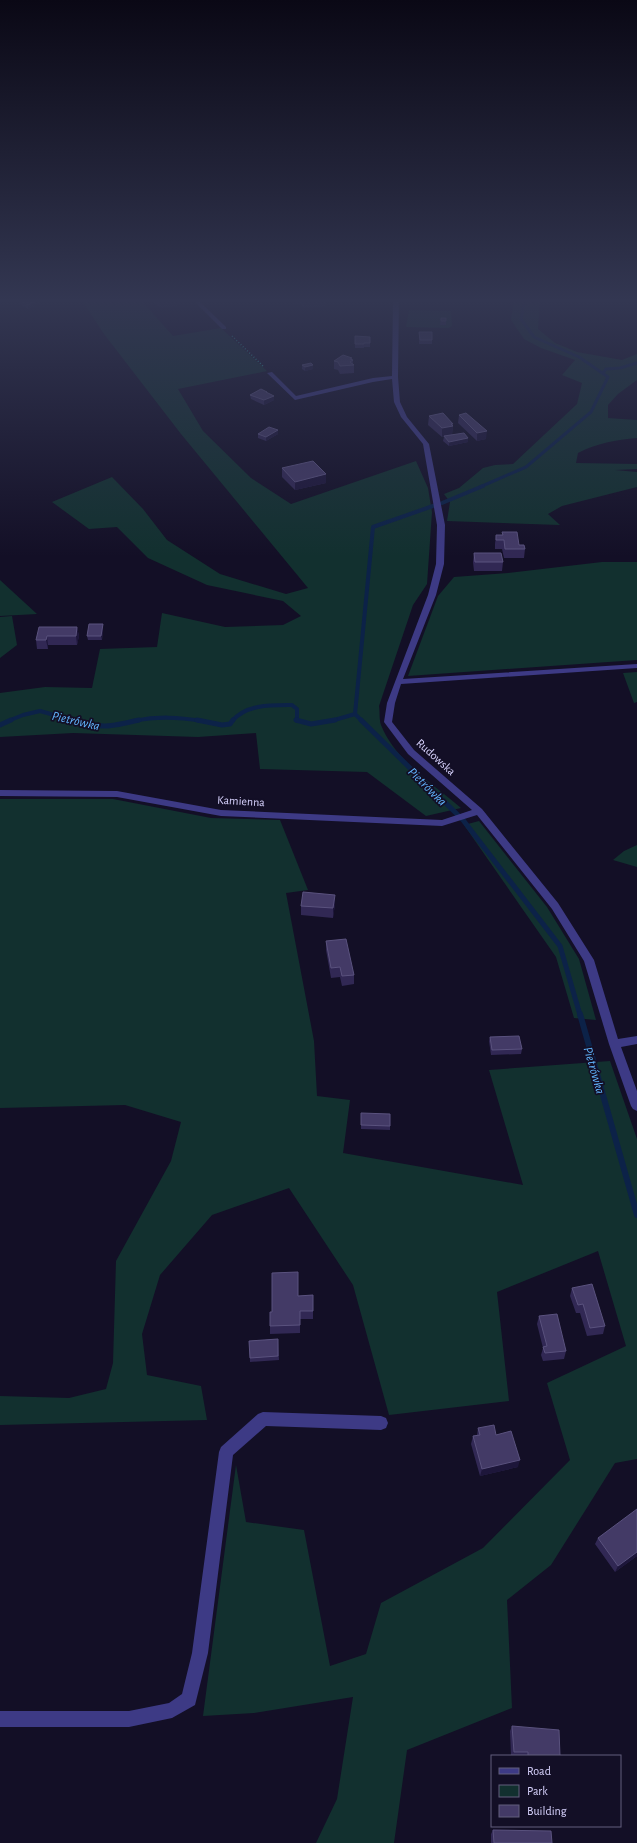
<svg xmlns="http://www.w3.org/2000/svg" width="637" height="1843" viewBox="0 0 637 1843" font-family="'Alegreya Sans',sans-serif">
<style>
.green{fill:#12302f}
.lines{fill:none;stroke-linecap:round;stroke-linejoin:round}
.stream-far3{stroke:#0c2248;stroke-width:3}
.stream-far2{stroke:#0c2248;stroke-width:4}
.stream-far1{stroke:#0c2248;stroke-width:5}
.stream{stroke:#0c2248;stroke-width:6}
.path{stroke:#2fb8b0;stroke-width:1.5;stroke-dasharray:1 2;stroke-linecap:butt}
.minor{fill:#3d3a85;fill-rule:evenodd}
.wall{fill:#312854}
.shaded-wall{fill:#1d163a}
.building{fill:#433a66;stroke:#5a527e}
.labels{text-anchor:middle;stroke-width:3.5;stroke-linejoin:round;paint-order:stroke}
.street-label{font-size:12px;fill:#d9d4ff;stroke:#130f26}
.water-label{font-size:13px;font-style:italic;fill:#62b6ff;stroke:#130f26}
</style>
<rect width="100%" height="100%" fill="#130f26"/>
<path class="green" d="M81,299H140L173,336L221,328L267,371L178,389L203,431L251,478L291,504L416,461L428,488L432,512L427,584L413,605L379,706C380,712 379,719 381,725C395,760 433,784 461,808L426,816L367,772L260,769L256,733L198,737L73,733L0,737V693L45,687L92,688L100,649L157,647L162,613L225,627L283,625L301,616L283,601L207,585L148,558L117,527L89,529L52,502L112,477L143,509L167,540L220,574L286,594L308,588L181,434L104,334Z
M513,299H540L538,329L555,343L577,352L622,360L637,354V380L618,394L608,405V418L637,420V438C616,440 597,443 578,453L576,463L637,464V469L615,470L637,472V487L562,506L548,514L560,525L447,521L450,502L444,494L459,488L483,468L495,465L513,464L577,404L582,383L562,375L575,360L541,348L524,339L511,320L514,300Z
M409,310L451,311L452,326L448,328L406,327Z
M602,562H637V660L408,676L438,596L454,577L508,573Z
M0,580L37,614L0,616Z
M12,616L17,645L0,658V617Z
M637,672V702L634,703L623,673Z
M0,799H113L211,818L280,820L308,890L286,893L314,1041L317,1096L350,1100L343,1153L523,1185L489,1070L610,1061L637,1139V1459L615,1463L551,1565L507,1600L512,1708L407,1750L394,1843H316L337,1799L353,1697L254,1713L203,1716L236,1465L246,1522L304,1530L330,1666L366,1654L381,1603L483,1548L570,1460L547,1383L626,1346L598,1251L497,1292L509,1401L389,1415L353,1285L289,1188L212,1215L160,1275L142,1334L147,1375L201,1386L207,1420L0,1425V1396L69,1398L106,1389L113,1363L116,1261L171,1161L181,1122L125,1105L0,1108Z
M479,821L547,907L579,959L596,1020L574,1018L556,957L464,825Z
M637,845V867L613,860L624,851Z"/>
<g class="lines">
<path class="stream-far3" d="M603,373L606,369L620,368L637,363
M480,487L526,467L591,412L608,377L579,357L534,337L521,319L525,299"/>
<path class="stream-far2" d="M442,503L483,486
M355,714L362,721
M355,714L373,527L433,506
M8,721L23,715L40,711L76,721
M134,721C158,716 178,717 202,721
M232,721C247,704 271,705 292,705L297,709V721
M331,721L355,714"/>
<path class="stream-far1" d="M73,720C101,729 110,727 139,720
M197,720L222,725L230,724L233,720
M296,720L311,724L335,720
M361,720L463,820L560,946L580,1015
M0,725L11,720"/>
<path class="stream" d="M580,1014L637,1215"/>
<path class="path" d="M232,336L264,367"/>
<path class="minor" d="M0,299H7L0,303Z
M192,299H197L226,327V329H222Z
M330,299H336L332,301Z
M393,299H399L398,377L400,402L407,417L429,444L445,525L444,564L436,595L403,679L637,664V668L401,684L395,703L392,722L414,750L482,809L558,903L594,960L618,1039L637,1036V1044L621,1047L637,1091V1111L633,1109L631,1106L609,1044L584,961L552,909L477,815L442,826L221,816L117,797L0,796V790L117,791L221,810L442,820L472,810L408,754L384,722L387,703L428,595L436,564L437,525L423,444L401,417L394,402L392,379L373,382L295,400L267,373L272,372L296,396L373,378L392,376Z
M263,1412L381,1416L386,1418L388,1423L386,1428L381,1430L266,1426L233,1455L208,1653L195,1705L172,1718L129,1727H0V1711H129L169,1703L182,1694L192,1653L219,1452L221,1447L258,1414Z"/>
</g>
<path class="wall" d="M151,299H179L180,305L160,308Z
M292,299H325V306L304,308L301,304H296L292,300Z
M19,300L39,304L28,309L20,304Z
M441,318H446V325H440Z
M419,332L432,340V344H419Z
M355,336L370,337V347H364V348H355Z
M352,360H353V364L354,365V373L340,374L338,370L334,369V361Z
M302,365L313,369L305,371L302,369Z
M267,392V393L274,400L264,405L251,399L250,395Z
M459,415L486,439L477,441L458,423Z
M429,416L453,424L452,435L468,442L449,446L443,441L444,437H442L428,425Z
M278,430V434L266,441L258,438V434Z
M282,468L326,474V483L295,490L282,477Z
M502,532L519,545L525,549L524,558H504L502,549H495V544L496,535H502Z
M474,553L503,562L502,571H474L473,562Z
M77,627L79,636L77,645H48V649H37L36,640Z
M103,629L102,640H88L87,636Z
M335,904L333,918L301,915V906Z
M326,941L354,975V984L342,986L340,977L331,978L326,950Z
M490,1037L522,1049L521,1054L491,1055L489,1041Z
M361,1113L390,1126V1130L361,1129Z
M572,1288L605,1326L603,1334L587,1336L580,1313H576L570,1296Z
M313,1295V1319H300V1333L270,1334V1326L272,1312L298,1296Z
M539,1316L566,1351L564,1359L543,1361L541,1355L543,1348L537,1324Z
M278,1339L279,1360L250,1362L249,1341Z
M478,1428L496,1435L518,1467L480,1476L471,1444L473,1436L477,1435Z
M598,1538L637,1556L615,1572L595,1544Z
M512,1726L560,1756H511L510,1731Z
M493,1830L552,1843H491V1834Z"/>
<path class="shaded-wall" d="M170,299H179L180,305L160,308L159,301Z
M322,299H325V306L304,308V301Z
M39,300V304L28,309V305Z
M295,300H300L301,304H296Z
M313,365V369L305,371V367Z
M274,396V400L264,405V400Z
M451,424H453L452,435L442,437V428Z
M278,430V434L266,441V437Z
M487,431L486,439L477,441V433Z
M468,438V442L449,446V442Z
M326,474V483L295,490V482Z
M103,624V629L102,640L101,636Z
M77,627L79,636L77,645L76,636Z
M47,636L48,645V649L46,640Z
M335,895V904L333,918V908Z
M520,1460L518,1467L480,1476L482,1469Z
M637,1552V1556L615,1572L618,1566Z"/>
<path class="building" d="M24,299H35L39,300L28,305L19,300Z
M157,299H170L159,301Z
M294,299H300V300H295Z
M302,299H322L304,301Z
M441,318H446V321H441Z
M419,332H432V340H420Z
M355,336L370,337V343H364V344H355Z
M343,355L352,358L350,359L353,360L350,362L354,365L340,366L338,362L334,361Z
M311,363L313,365L305,367L302,365Z
M261,389L267,392H266L274,396L264,400L250,395Z
M443,413L453,424H451L453,426L442,428L429,416Z
M466,413L487,431L477,433L459,415Z
M269,427L278,430L266,437L258,434Z
M464,433L468,438L449,442L444,436Z
M313,461L326,474L295,482L282,468Z
M502,532H517L519,545H524L525,549H505L504,540H496V535H503Z
M474,553H501L503,562H475Z
M89,624H103L101,636H87Z
M39,627H77L76,636H47L46,640H36Z
M303,892L335,895L333,908L301,906Z
M346,939L354,975L342,976L340,967L331,968L326,941Z
M519,1036L522,1049L492,1050L490,1037Z
M361,1113L390,1114V1126L361,1125Z
M298,1272V1296L313,1295V1311H300V1325L270,1326V1312H272V1273Z
M592,1284L605,1326L590,1328L583,1304L578,1305L572,1288Z
M557,1314L566,1351L545,1353L543,1347L547,1346L539,1316Z
M278,1339V1356L250,1358L249,1341Z
M494,1425L496,1435L511,1431L520,1460L482,1469L473,1436L480,1435L478,1428Z
M637,1509V1552L618,1566L598,1538Z
M512,1726L559,1730L560,1756H528V1752H514Z
M493,1830L551,1831L552,1843H494Z"/>
<linearGradient id="sky" x2="0" y2="1"><stop stop-color="#0a0815"/><stop offset="0.54" stop-color="#333752"/><stop offset="1" stop-color="#333752" stop-opacity="0"/></linearGradient>
<rect width="637" height="557" fill="url(#sky)"/>
<g class="labels">
<g class="street-label">
<text transform="translate(436 757) rotate(42)" y="4">Rudowska</text>
<text transform="translate(241 801) rotate(3)" y="4">Kamienna</text>
</g>
<g class="water-label">
<text transform="translate(76 720) rotate(13)" y="5">Pietrówka</text>
<text transform="translate(428 786) rotate(45)" y="5">Pietrówka</text>
<text transform="translate(595 1070) rotate(74)" y="5">Pietrówka</text>
</g>
</g>
<rect x="491" y="1755" width="130" height="72" fill="#130f26" stroke="#625e7d"/>
<rect x="499" y="1768" width="20" height="6" fill="#3d3a85" stroke="#625e7d"/>
<text x="527" y="1775" font-size="12" fill="#d9d4ff">Road</text>
<rect x="499" y="1785" width="20" height="12" fill="#12302f" stroke="#625e7d"/>
<text x="527" y="1795" font-size="12" fill="#d9d4ff">Park</text>
<rect x="499" y="1805" width="20" height="12" fill="#433a66" stroke="#625e7d"/>
<text x="527" y="1815" font-size="12" fill="#d9d4ff">Building</text>
</svg>
